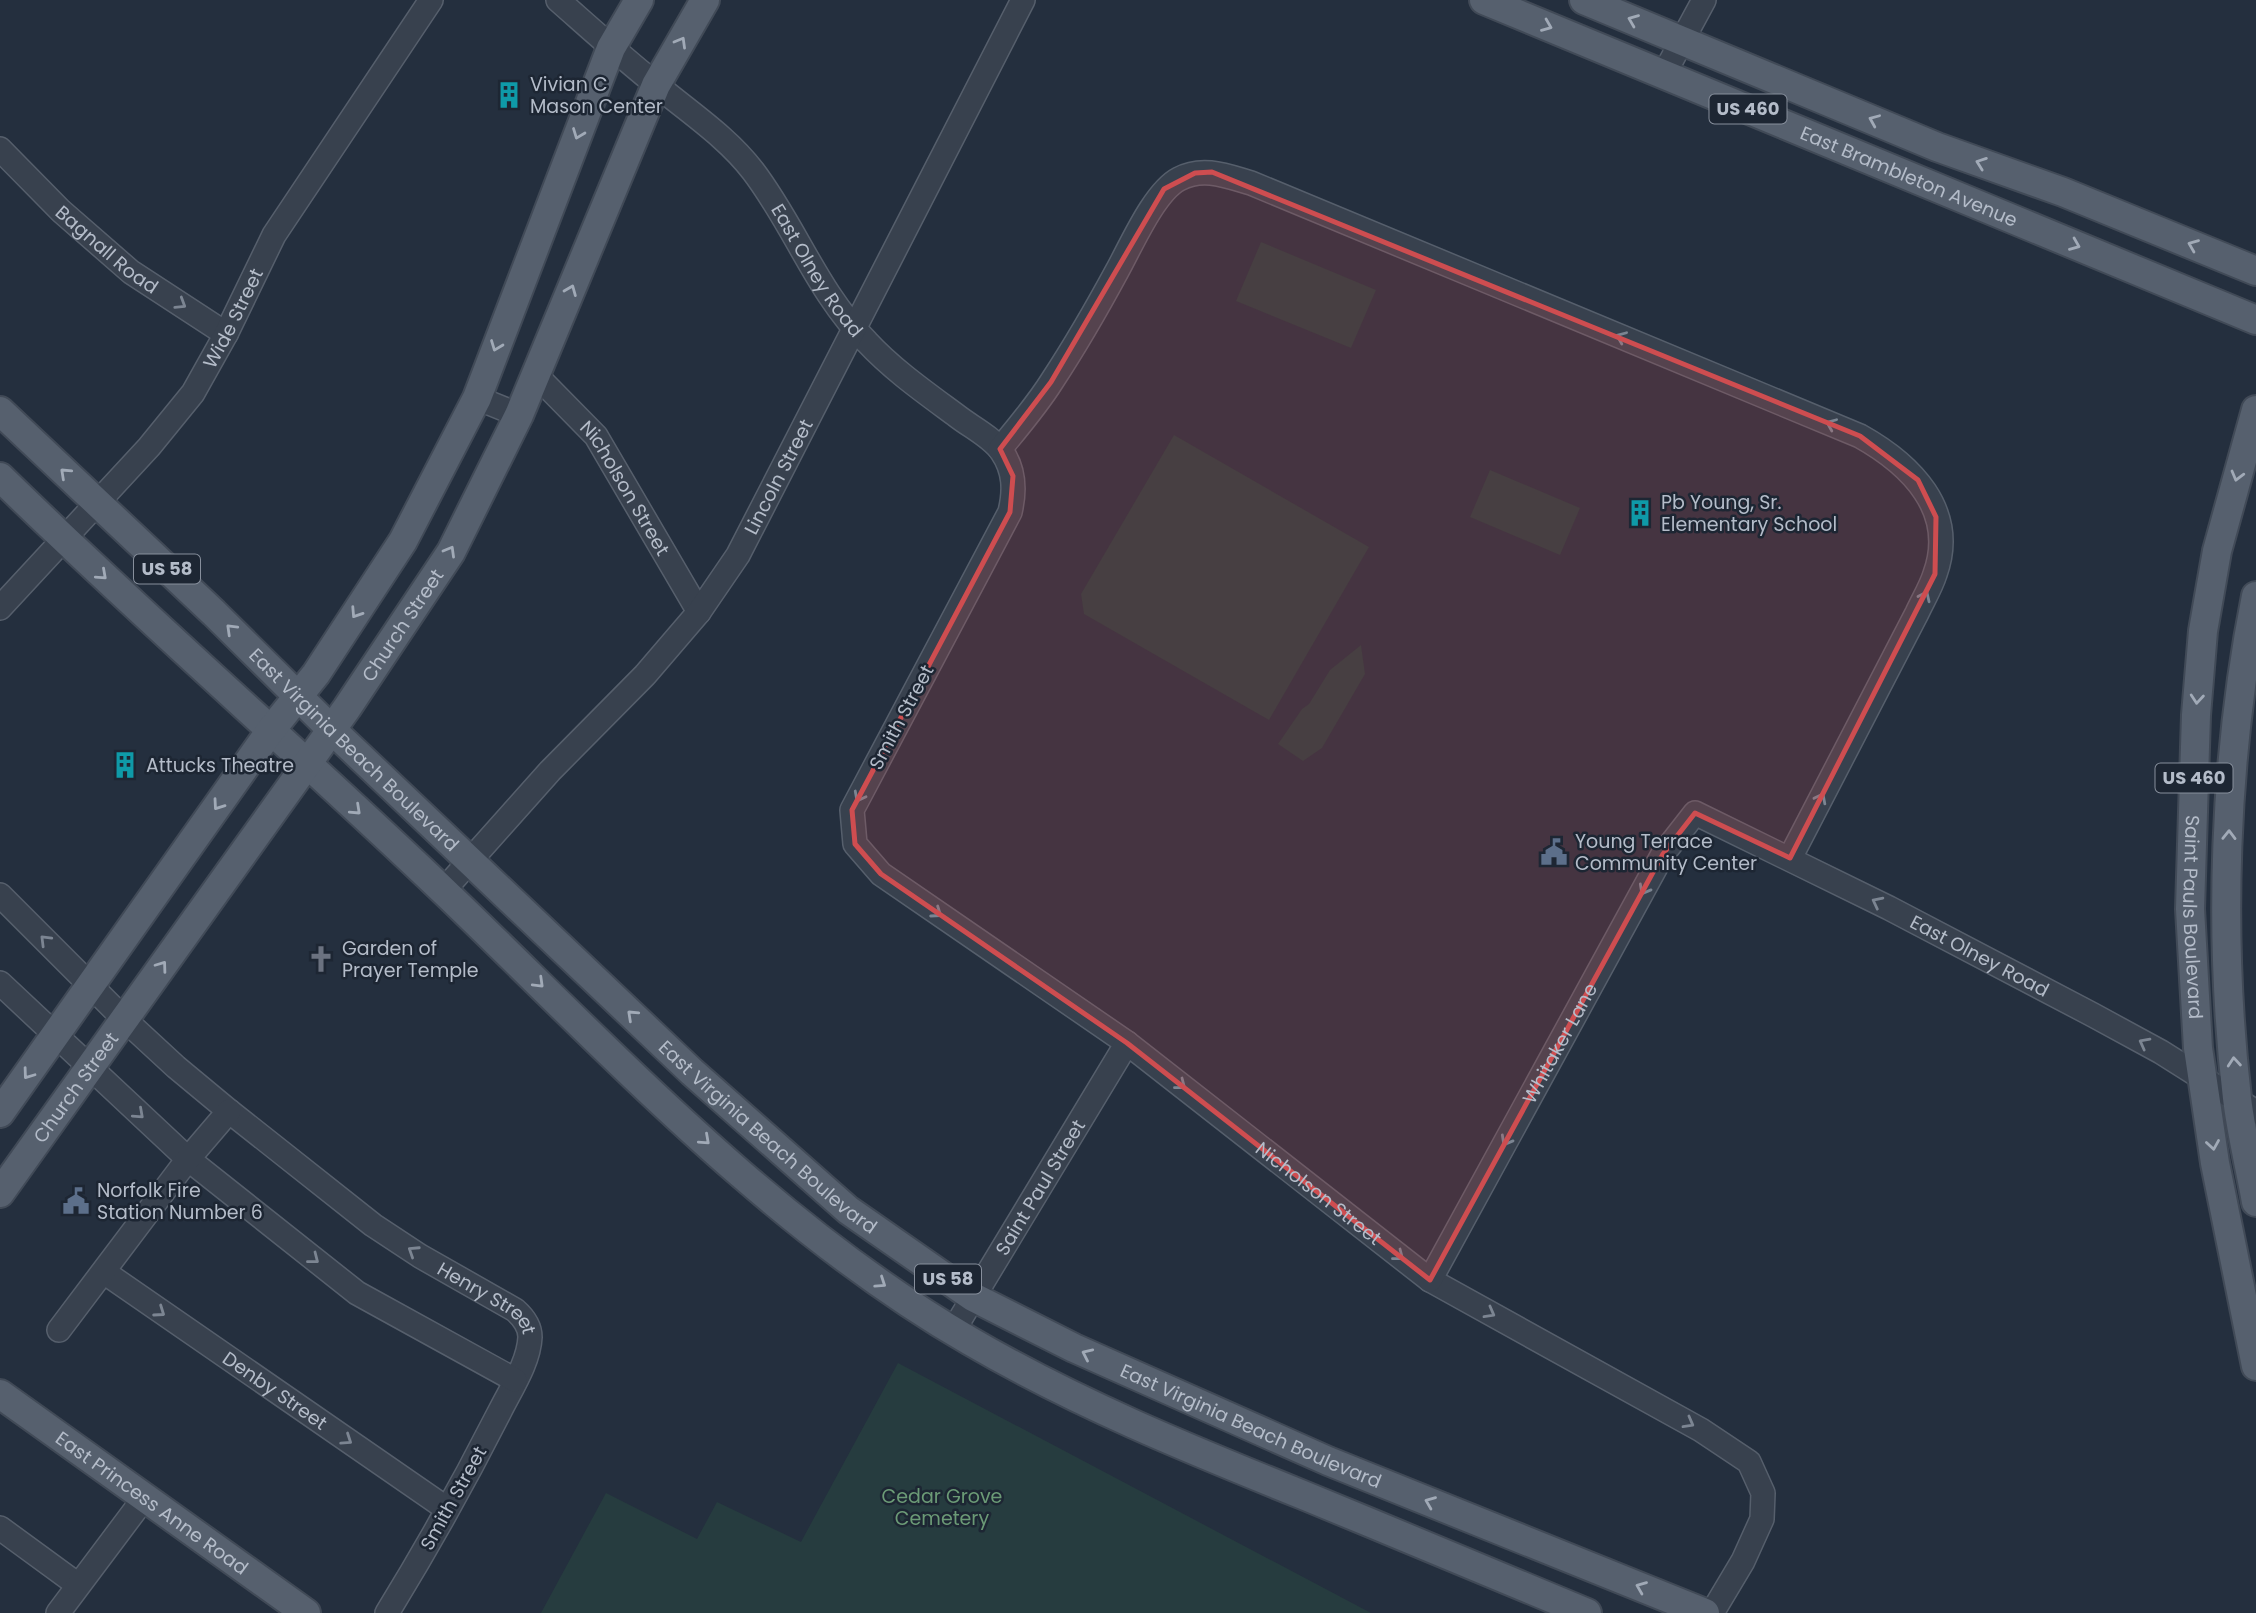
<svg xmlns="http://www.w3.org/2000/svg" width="2256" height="1613" viewBox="0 0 2256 1613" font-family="Poppins,sans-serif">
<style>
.green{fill:#263c3f}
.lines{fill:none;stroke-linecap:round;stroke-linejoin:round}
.minor-casing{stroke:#565f6c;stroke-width:26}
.major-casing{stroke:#414a57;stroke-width:32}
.minor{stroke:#38414e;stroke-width:23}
.major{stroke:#56606e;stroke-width:28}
.oneway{stroke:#a1aab7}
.oneway2{stroke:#7c8592}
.marked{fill:#ce4d50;fill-opacity:0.2;stroke:#ce4d50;stroke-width:5;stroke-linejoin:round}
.labels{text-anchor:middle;stroke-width:5;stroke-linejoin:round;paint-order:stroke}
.shield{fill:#1d2633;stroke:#878f9c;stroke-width:2}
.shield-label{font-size:18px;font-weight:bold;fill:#b4bcc9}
.poi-label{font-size:19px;fill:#b4bcc9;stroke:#1d2633;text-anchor:start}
.street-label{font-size:19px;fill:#b4bcc9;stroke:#1d2633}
.park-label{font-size:19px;fill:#6b9a76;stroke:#1d2633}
</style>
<rect width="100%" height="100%" fill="#242f3e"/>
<path class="green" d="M1261,242L1376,290L1351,348L1236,301Z
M1174,435L1369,547L1269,720L1084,614L1081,594Z
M1490,470L1580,508L1560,555L1470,517Z
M1361,645L1365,674L1322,748L1303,761L1278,744L1302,709L1309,704L1330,670Z
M898,1363L1371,1613H541L606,1493L697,1539L717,1502L801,1542Z"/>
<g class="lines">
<defs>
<g id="minor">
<path id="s1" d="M558,0C591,29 624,59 658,86C690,113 727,137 753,171C795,226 817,292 867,342C893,370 926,393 957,416C971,427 992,437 1002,452C1015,471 1015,491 1010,512L852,810L855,844L881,874L1127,1043L1430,1280L1701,1430L1749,1462L1763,1493L1762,1519L1743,1561L1712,1613"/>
<path d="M1664,74L1704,0"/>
<path id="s2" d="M0,149L61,211L131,272L226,334"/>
<path id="s3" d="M536,375L596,436L699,612"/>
<path d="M477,398L519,415"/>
<path d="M1000,449C1018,427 1037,405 1052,381C1075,346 1097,308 1117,271C1131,246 1154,192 1179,179C1203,166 1227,176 1251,183L1860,436C1910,464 1958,510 1935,574C1931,587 1923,600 1917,613L1790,858"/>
<path id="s4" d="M0,608L149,447L193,393L226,334L274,235L431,0"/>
<path id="s5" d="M443,891L550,771L645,675L699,612L738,555L1023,0"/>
<path id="s6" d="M0,895L124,1019L176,1067L229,1111L373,1225L420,1256L515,1310C523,1317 530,1325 530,1337C529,1362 511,1389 500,1411C465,1480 427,1548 387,1613"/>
<path d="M0,983L188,1159L357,1293L515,1380"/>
<path id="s7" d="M104,1272L447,1509"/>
<path id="s8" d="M1430,1280L1663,854L1695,813L1889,908L2093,1015L2161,1052L2256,1112"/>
<path d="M59,1330L188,1159L229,1111"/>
<path id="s9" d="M953,1331L1127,1043"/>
<path d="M0,1528L78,1585"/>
<path d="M58,1613L145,1497"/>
</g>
<g id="major">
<path id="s10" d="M1484,0L2256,320"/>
<path d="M1584,0L1937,147L2063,192L2256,271"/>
<path id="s11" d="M2256,410L2217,551L2203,631L2196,715L2190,909L2198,1048L2215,1163L2256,1366"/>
<path id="s12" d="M0,411L214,613L331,729L692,1072L848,1210L973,1297L1074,1348L1328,1461L1705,1613"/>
<path d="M0,477C147,621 302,755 450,897C613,1054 773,1227 970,1341C1076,1403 1189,1449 1303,1495C1398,1534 1493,1574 1587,1613"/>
<path d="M2256,596C2224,757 2218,934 2237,1098C2241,1133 2250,1167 2256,1202"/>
<path d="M0,1113L271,730L316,674L403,541L477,398L611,48L639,0"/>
<path id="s13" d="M0,1193L347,708L451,552L519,415L656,85L705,0"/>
<path id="s14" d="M0,1394L306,1613"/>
</g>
</defs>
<use href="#minor" class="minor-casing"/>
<use href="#major" class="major-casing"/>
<use href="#minor" class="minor"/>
<use href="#major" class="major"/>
</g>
<defs><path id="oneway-chevron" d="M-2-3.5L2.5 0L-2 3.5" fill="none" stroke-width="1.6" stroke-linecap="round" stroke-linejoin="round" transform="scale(1.75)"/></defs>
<g class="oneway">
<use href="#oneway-chevron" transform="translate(1633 20) rotate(-158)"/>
<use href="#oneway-chevron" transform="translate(1547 26) rotate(22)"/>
<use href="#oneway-chevron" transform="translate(681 42) rotate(-60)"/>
<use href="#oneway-chevron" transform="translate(1874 120) rotate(-157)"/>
<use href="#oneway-chevron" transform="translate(578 134) rotate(111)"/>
<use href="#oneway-chevron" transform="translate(1981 163) rotate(-160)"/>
<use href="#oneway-chevron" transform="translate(2075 245) rotate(22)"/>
<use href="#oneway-chevron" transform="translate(2193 245) rotate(-158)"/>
<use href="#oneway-chevron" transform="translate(571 290) rotate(-68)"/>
<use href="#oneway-chevron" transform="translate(496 346) rotate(111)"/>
<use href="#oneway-chevron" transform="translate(65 473) rotate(-137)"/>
<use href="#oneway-chevron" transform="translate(2237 476) rotate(105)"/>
<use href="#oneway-chevron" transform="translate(450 551) rotate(-60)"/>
<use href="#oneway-chevron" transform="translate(102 575) rotate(42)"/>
<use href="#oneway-chevron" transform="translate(356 613) rotate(123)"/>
<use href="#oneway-chevron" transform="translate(231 629) rotate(-136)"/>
<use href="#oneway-chevron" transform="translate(2197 699) rotate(95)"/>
<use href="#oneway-chevron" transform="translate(218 805) rotate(125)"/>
<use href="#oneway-chevron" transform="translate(356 810) rotate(43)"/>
<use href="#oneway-chevron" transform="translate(2229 835) rotate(-89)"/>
<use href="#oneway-chevron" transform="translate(162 966) rotate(-54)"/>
<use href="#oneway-chevron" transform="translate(539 983) rotate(44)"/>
<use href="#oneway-chevron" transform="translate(632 1015) rotate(-137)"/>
<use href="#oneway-chevron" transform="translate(2234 1062) rotate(-95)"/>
<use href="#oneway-chevron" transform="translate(28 1074) rotate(126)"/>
<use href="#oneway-chevron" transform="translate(705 1140) rotate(42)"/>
<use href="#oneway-chevron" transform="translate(2213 1145) rotate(81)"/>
<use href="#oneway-chevron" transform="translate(881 1283) rotate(34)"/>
<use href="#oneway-chevron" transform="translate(1087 1354) rotate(-155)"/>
<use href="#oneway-chevron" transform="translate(1430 1502) rotate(-158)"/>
<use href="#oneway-chevron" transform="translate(1641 1587) rotate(-158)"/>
</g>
<g class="oneway2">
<use href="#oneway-chevron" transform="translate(181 304) rotate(32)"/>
<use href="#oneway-chevron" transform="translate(1621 337) rotate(-157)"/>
<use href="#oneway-chevron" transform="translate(1831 424) rotate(-157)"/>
<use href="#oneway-chevron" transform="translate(1925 596) rotate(-65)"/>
<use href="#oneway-chevron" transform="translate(859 797) rotate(118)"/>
<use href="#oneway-chevron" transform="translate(1821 798) rotate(-63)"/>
<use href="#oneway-chevron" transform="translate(1644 890) rotate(119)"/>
<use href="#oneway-chevron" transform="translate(1877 902) rotate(-153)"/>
<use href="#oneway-chevron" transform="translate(937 913) rotate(35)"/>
<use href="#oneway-chevron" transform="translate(45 940) rotate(-135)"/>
<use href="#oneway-chevron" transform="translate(2144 1043) rotate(-152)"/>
<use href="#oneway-chevron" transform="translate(1181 1085) rotate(38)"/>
<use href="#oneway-chevron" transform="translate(139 1114) rotate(42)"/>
<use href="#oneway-chevron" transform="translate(1506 1141) rotate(119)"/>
<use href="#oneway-chevron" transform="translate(413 1251) rotate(-147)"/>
<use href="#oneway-chevron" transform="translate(1399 1256) rotate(38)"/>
<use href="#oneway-chevron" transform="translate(314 1259) rotate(38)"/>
<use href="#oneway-chevron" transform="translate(160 1312) rotate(35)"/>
<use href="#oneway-chevron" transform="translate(1490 1313) rotate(29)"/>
<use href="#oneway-chevron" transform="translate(1689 1423) rotate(29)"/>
<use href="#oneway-chevron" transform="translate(347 1440) rotate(34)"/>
</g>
<path class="marked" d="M1212,172L1860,436L1918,480L1936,517L1935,574L1790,858L1695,813L1663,854L1430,1280L1127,1043L881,874L855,844L852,810L1010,512L1013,476L1000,449L1051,382L1164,189L1195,173Z"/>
<defs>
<symbol id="building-bare" viewBox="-9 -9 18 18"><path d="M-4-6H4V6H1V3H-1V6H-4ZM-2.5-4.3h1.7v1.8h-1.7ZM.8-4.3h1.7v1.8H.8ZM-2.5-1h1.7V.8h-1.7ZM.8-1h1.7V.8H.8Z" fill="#0f9aa8" stroke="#1d2633" stroke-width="2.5" paint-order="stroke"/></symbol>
<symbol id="civic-bare" viewBox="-9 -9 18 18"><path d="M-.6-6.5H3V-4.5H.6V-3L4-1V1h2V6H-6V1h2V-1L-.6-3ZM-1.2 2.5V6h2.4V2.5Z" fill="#5c6f8a" stroke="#1d2633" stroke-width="2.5" paint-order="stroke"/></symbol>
<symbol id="church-bare" viewBox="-9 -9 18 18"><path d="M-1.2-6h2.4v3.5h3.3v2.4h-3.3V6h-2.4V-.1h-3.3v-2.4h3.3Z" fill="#6b7280" stroke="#1d2633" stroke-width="2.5" paint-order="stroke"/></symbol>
</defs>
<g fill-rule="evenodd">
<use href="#building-bare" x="490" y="76" width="38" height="38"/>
<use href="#building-bare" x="1621" y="494" width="38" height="38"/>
<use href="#building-bare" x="106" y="746" width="38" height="38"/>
<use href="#civic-bare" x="1535" y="833" width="38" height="38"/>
<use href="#church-bare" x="302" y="940" width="38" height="38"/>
<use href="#civic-bare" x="57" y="1182" width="38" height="38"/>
</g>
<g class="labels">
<g class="shield">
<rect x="1709.5" y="94.5" width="77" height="29" rx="5"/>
<rect x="134" y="554.5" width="66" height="29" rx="5"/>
<rect x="2155.5" y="763.5" width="77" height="29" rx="5"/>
<rect x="915" y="1264.5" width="66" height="29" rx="5"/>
</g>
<g class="shield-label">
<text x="1748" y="115">US 460</text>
<text x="167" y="575">US 58</text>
<text x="2194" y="784">US 460</text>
<text x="948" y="1285">US 58</text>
</g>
<g class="poi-label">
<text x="530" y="91">Vivian C<tspan x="530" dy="22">Mason Center</tspan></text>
<text x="1661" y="509">Pb Young, Sr.<tspan x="1661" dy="22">Elementary School</tspan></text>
<text x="146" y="772">Attucks Theatre</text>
<text x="1575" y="848">Young Terrace<tspan x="1575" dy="22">Community Center</tspan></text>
<text x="342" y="955">Garden of<tspan x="342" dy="22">Prayer Temple</tspan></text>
<text x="97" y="1197">Norfolk Fire<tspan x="97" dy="22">Station Number 6</tspan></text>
</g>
<g class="street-label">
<text dy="7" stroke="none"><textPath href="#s10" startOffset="460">East Brambleton Avenue</textPath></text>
<text dy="7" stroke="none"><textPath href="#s2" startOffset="147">Bagnall Road</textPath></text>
<text dy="7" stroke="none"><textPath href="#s1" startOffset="378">East Olney Road</textPath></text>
<text dy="7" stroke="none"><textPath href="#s4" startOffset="374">Wide Street</textPath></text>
<text dy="7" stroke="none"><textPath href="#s5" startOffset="536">Lincoln Street</textPath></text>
<text dy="7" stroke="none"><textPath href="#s3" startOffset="145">Nicholson Street</textPath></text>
<text dy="7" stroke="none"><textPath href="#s13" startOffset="696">Church Street</textPath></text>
<text transform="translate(901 717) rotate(-62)" y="7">Smith Street</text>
<text dy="7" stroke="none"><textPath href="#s12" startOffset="490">East Virginia Beach Boulevard</textPath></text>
<text dy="7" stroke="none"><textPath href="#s11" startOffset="514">Saint Pauls Boulevard</textPath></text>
<text dy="7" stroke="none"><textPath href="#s8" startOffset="856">East Olney Road</textPath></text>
<text dy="7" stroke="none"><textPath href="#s8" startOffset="270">Whitaker Lane</textPath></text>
<text dy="7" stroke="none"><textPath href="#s13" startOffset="130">Church Street</textPath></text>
<text dy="7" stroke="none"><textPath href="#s12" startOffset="1057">East Virginia Beach Boulevard</textPath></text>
<text dy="7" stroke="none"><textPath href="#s9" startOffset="168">Saint Paul Street</textPath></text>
<text dy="7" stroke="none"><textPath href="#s1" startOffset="1656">Nicholson Street</textPath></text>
<text dy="7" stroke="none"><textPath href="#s6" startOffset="635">Henry Street</textPath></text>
<text dy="7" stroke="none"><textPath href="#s7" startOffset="208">Denby Street</textPath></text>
<text dy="7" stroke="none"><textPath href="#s12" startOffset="1624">East Virginia Beach Boulevard</textPath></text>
<text transform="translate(453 1498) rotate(-61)" y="7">Smith Street</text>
<text dy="7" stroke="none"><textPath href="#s14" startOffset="187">East Princess Anne Road</textPath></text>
</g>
<g class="park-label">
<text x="942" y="1503">Cedar Grove<tspan x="942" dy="22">Cemetery</tspan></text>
</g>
</g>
</svg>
